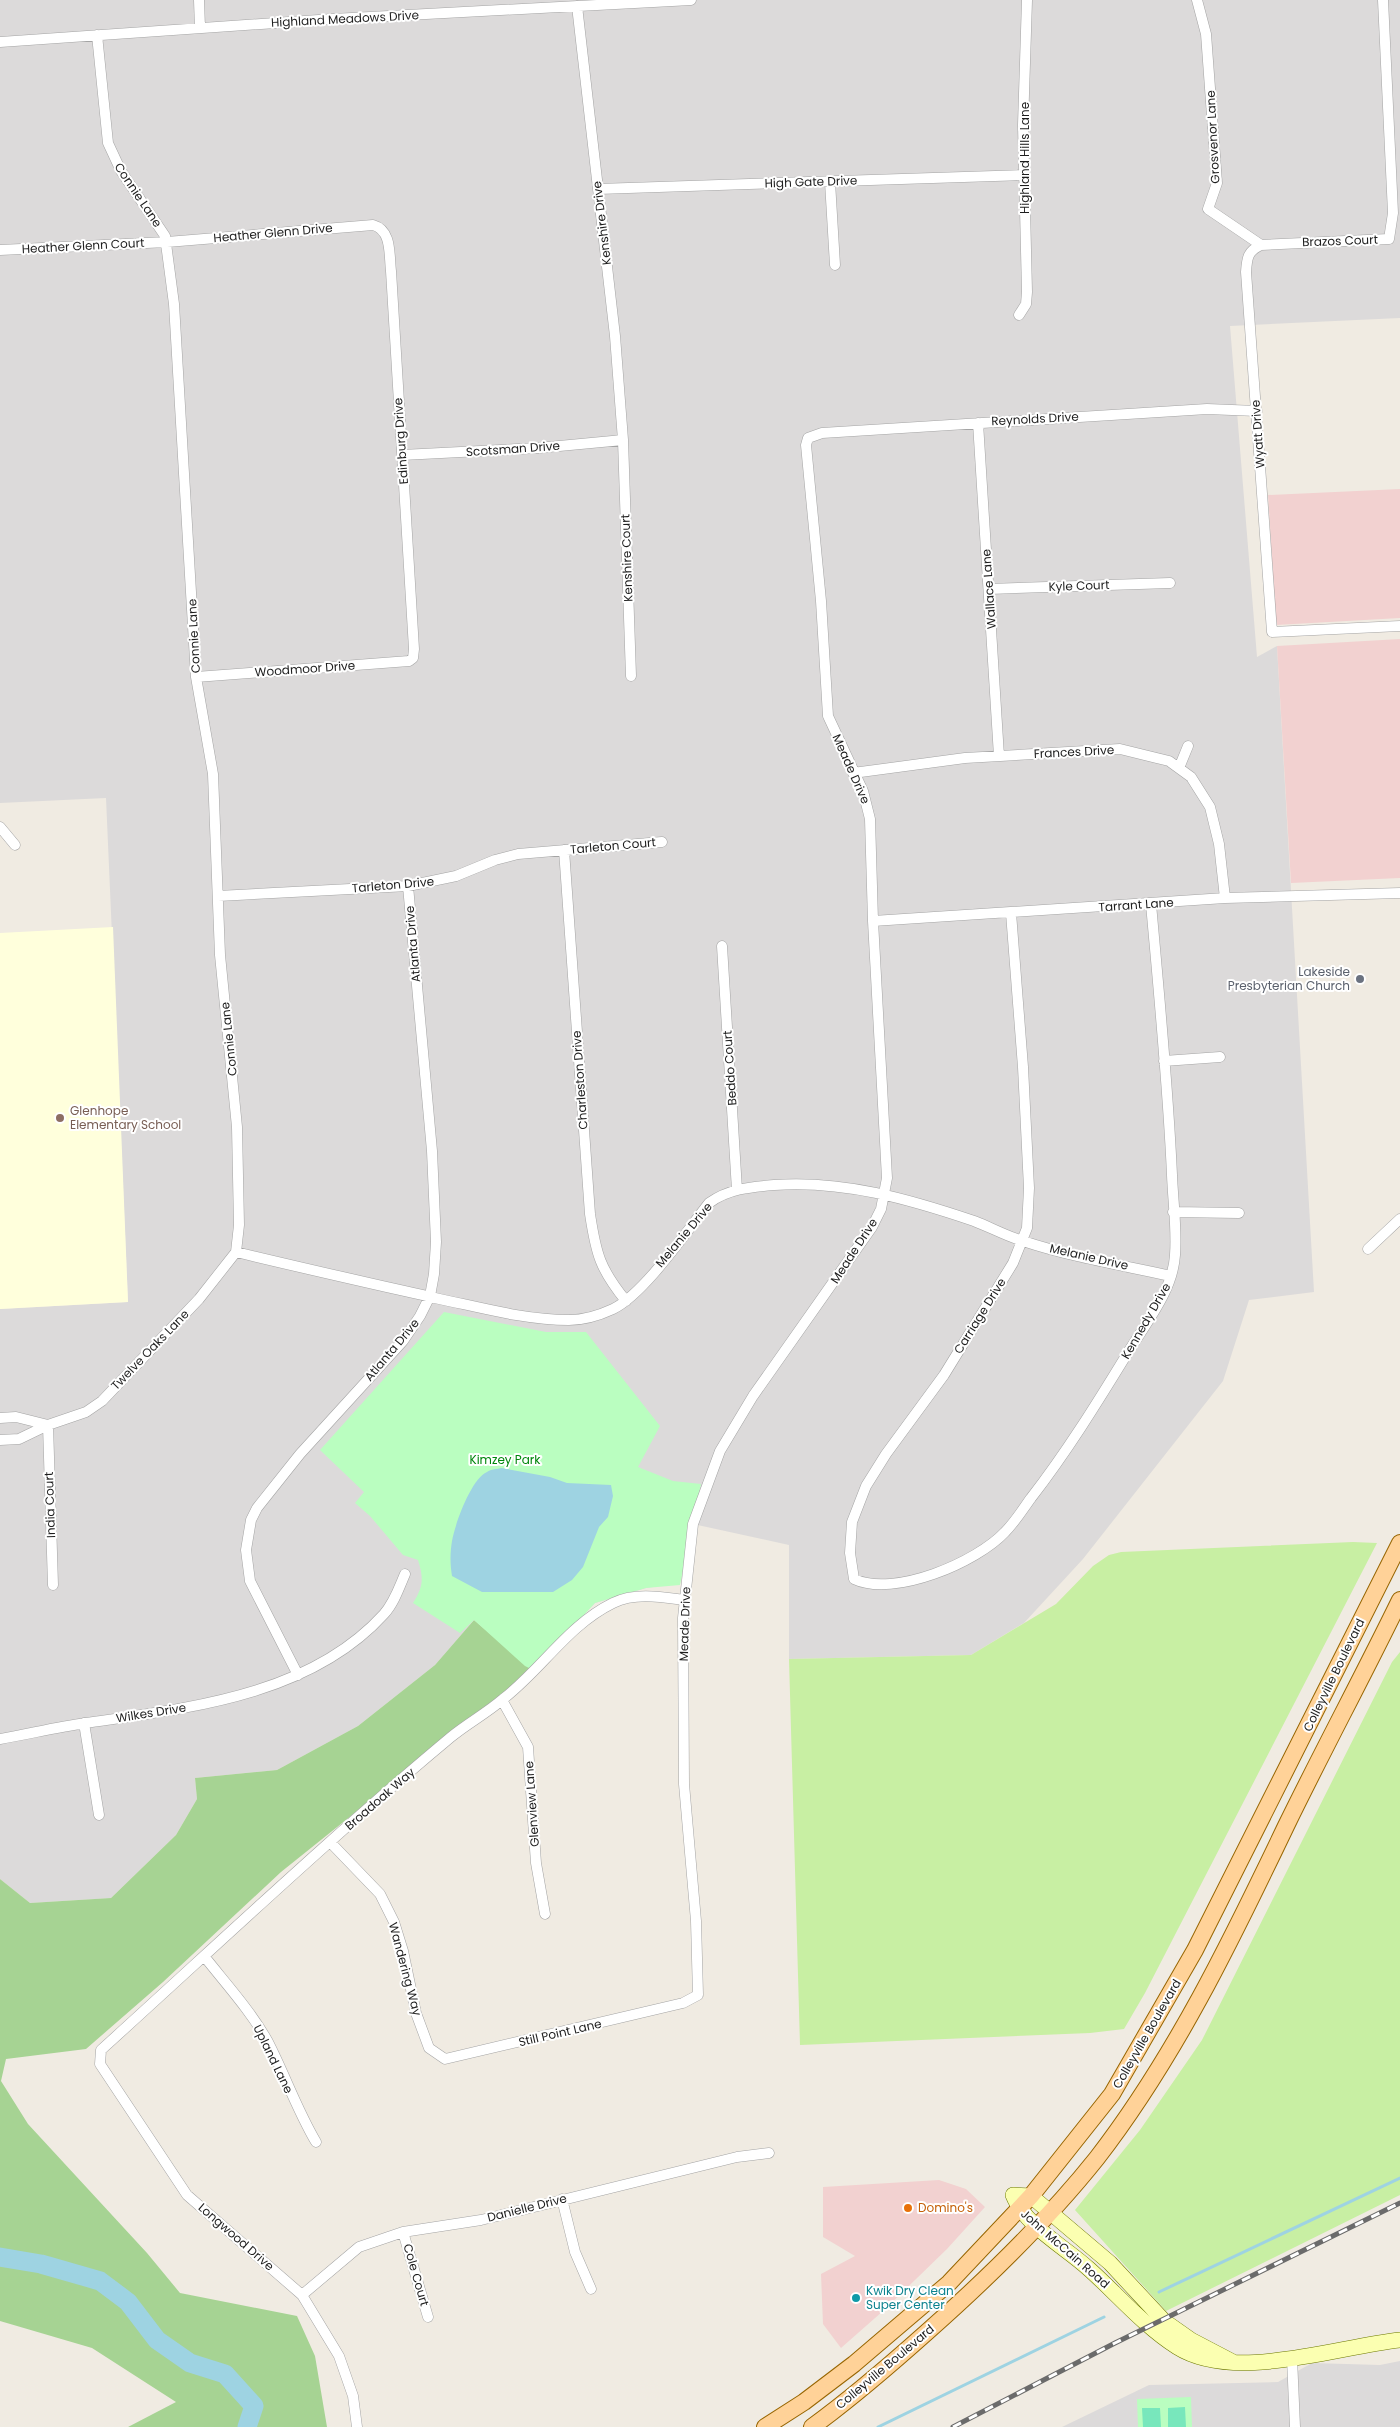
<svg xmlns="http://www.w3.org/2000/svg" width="1400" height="2427" viewBox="0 0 1400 2427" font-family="Poppins,sans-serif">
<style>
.residential{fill:#dcdada}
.commercial{fill:#f2d1d0}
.education{fill:#ffffdc}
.grass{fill:#c8efa3}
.forest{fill:#a6d393}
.park{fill:#bafec0}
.pitch{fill:#78e7bc}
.water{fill:#9ed3e2}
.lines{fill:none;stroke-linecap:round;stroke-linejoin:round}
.stream{stroke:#9ed3e2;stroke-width:3}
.river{stroke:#9ed3e2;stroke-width:19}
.minor-casing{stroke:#a4a4a4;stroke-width:11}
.secondary-casing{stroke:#6c7900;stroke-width:16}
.primary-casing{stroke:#976500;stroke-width:18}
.minor{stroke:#fff;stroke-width:10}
.secondary{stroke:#fbffb1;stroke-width:15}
.primary{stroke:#ffd298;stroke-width:16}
.rail-casing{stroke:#6b6b6b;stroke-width:5}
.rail{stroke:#fff;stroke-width:3;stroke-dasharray:9;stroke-linecap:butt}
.worship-dot{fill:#6b7280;stroke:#fff;stroke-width:2}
.education-dot{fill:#8d6e63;stroke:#fff;stroke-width:2}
.food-dot{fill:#e8710a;stroke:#fff;stroke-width:2}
.culture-dot{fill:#0f9aa8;stroke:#fff;stroke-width:2}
.labels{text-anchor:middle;stroke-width:4;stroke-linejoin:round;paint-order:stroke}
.street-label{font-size:12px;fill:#1d1d1d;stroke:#fff}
.worship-label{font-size:12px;fill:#5b616d;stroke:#fff;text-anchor:end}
.education-label{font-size:12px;fill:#785e54;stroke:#fff;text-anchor:start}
.park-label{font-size:12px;fill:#01860c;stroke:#fff}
.food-label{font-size:12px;fill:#c56008;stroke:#fff;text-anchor:start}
.culture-label{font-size:12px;fill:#0d838f;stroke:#fff;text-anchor:start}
</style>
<rect width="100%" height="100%" fill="#f0ebe2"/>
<path class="residential" d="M0,0H1400V318L1230,326L1257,657L1277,646L1314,1292L1249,1300L1223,1381L1083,1559L1024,1623L971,1655L789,1659V1545L693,1524L676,1583L646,1588L595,1603L553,1646L474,1620L435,1665L358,1726L277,1770L195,1778L197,1799L176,1835L111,1898L30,1903L0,1879V1309L128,1302L106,798L0,803Z
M1400,2361V2427H1062L1149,2385L1278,2382L1312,2363L1380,2365Z"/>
<path class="commercial" d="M1400,489V618L1276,625L1268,495Z
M1400,639V878L1291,883L1277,646Z
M939,2180L966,2189L985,2207L947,2249L883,2311L841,2348L823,2324L821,2274L855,2256L823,2237V2187Z"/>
<path class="education" d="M113,927L128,1302L0,1309V933Z"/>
<path class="grass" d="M1353,1542L1377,1543L1145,1993L1124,2029L1090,2033L800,2045L789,1659L971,1655L1056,1604L1093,1566L1109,1555L1121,1552Z
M1400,1652V2195L1166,2311L1075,2210L1140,2130L1202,2040L1392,1662Z"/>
<path class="forest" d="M474,1620L533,1670L281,1872L163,1982L86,2049L6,2059L1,2081L28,2124L147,2253L180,2293L297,2316L315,2356L327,2427H128L176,2402L92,2348L0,2321V1879L30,1903L111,1898L176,1835L197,1799L195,1778L277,1770L358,1726L435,1665Z"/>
<path class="park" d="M444,1312L546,1332H586L660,1426L638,1467L673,1481L701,1484L680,1585L646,1588L595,1603L533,1670L525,1666L474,1620L460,1633L413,1603C423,1587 424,1579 418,1560L403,1555L370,1516L355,1503L364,1492L320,1450Z
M1191,2397L1192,2427H1138L1137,2399Z"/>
<path class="pitch" d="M1185,2407L1186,2427H1168V2408Z
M1142,2408H1160L1161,2427H1143Z"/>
<path class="water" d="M502,1468L550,1477L567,1483L611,1485L613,1496L608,1517L599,1527L583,1567L572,1580L553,1592H482L452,1576C450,1564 450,1553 452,1541C455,1524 471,1479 487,1472C491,1469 497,1469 502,1468Z"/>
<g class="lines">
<path class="stream" d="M1159,2292L1400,2178
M878,2427L1104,2317"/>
<path class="river" d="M0,2257L41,2264L100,2281L128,2302L157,2340L190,2363L225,2374L254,2406L247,2427"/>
<defs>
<path id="minor" d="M199,0L200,28
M1197,0L1206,34L1217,183L1208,209L1261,245
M1383,0L1393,213L1389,239L1261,245C1248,251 1247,257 1246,272L1272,632L1400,626
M577,6L615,336L623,440L631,676
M97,35L108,143L121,171L165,236L174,304L196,677L213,774L220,955L237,1127L239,1225L236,1252
M0,42L333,19L691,0
M830,182L835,265
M598,189L1024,175
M0,250L167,242L373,225C392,230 389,255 391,271L414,649L413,658L409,661L196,677
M1019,315L1026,304L1027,292L1023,125L1027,0
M978,423L999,756
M402,455L538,448L623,440
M989,589L1170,583
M1179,768L1188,746
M853,773L965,758L1120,749L1169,761L1191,777L1210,807L1219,844L1225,898
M0,827L15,845
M564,850L590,1214C596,1254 600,1269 626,1301
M218,896L408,886L456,876L495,860L518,854L662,842
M1011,913L1023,1067L1029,1188L1027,1228L1013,1263L944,1375L886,1454L866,1486L852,1522L850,1553L854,1579C894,1598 977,1562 1005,1532C1015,1522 1023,1509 1031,1498C1066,1453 1097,1403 1127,1354C1145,1324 1173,1291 1175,1255C1177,1229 1173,1201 1172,1175C1168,1085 1159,994 1151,904
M873,921L1225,898L1400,893
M722,946L737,1190
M1164,1061L1220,1057
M1173,1212L1239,1213
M1368,1249L1400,1219
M236,1252C302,1268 369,1283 435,1298C479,1307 524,1320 569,1320C584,1320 600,1315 613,1309C644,1294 686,1232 709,1203C728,1189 750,1187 774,1185C843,1180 909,1199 974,1221C990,1227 1006,1236 1023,1241C1071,1257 1121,1265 1171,1276
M0,1418L16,1417L48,1425
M48,1425L53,1585
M0,1440L19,1439L48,1425L86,1412L102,1401L199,1299L236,1252
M298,1675L250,1581L246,1550L251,1520L257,1508L300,1454L403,1341L420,1316L430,1296L434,1274L436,1242L432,1151L408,886
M502,1700L528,1747L536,1863L545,1914
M84,1723L99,1815
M0,1739C29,1734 57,1727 86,1723C188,1708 310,1696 384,1614C394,1603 399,1588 405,1574
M330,1842L380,1894L394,1922L403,1951L416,2013L429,2048L445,2059L683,2003L698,1995L696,1921L684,1784L683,1618L693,1524L720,1451L753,1396L872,1227L881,1209L887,1178L873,921L870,819L863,791L828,716L821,601L806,445L808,438L822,433L1207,409L1257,411
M204,1956C226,1984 251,2011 268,2042C285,2075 297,2110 316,2142
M562,2199L575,2252L591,2289
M403,2232L428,2317
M302,2295L359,2247L403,2232L481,2220L737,2157L769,2153
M1292,2358L1295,2427
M357,2427L353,2396L339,2356L302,2295L187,2195L100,2064L101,2050C217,1945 331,1837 451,1737C468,1723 487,1713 503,1699C542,1669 568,1625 613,1603C635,1592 662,1597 684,1600"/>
<path id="secondary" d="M1233,2362L1191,2340L1164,2321L1110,2263L1031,2196L1013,2195C1026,2227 1064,2246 1089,2269C1117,2294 1144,2326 1177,2347C1234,2383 1335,2347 1400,2340"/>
<path id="primary" d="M765,2427L804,2402L854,2364L949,2283L1031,2196L1112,2094L1195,1950L1400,1543
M812,2427C852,2398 890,2365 927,2332C988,2278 1046,2222 1097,2158C1175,2057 1231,1941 1286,1826C1323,1750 1363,1676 1400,1600"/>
</defs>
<use href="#minor" class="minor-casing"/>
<use href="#secondary" class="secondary-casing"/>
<use href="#primary" class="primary-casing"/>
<use href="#minor" class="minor"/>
<use href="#secondary" class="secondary"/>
<use href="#primary" class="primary"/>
<defs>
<path id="rail" d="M953,2427L1115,2343L1400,2203"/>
</defs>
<use href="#rail" class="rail-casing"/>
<use href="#rail" class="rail"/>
</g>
<circle class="worship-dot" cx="1360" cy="979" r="5"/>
<circle class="education-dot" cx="60" cy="1118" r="5"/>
<circle class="food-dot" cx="908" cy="2208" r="5"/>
<circle class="culture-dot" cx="856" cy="2298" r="5"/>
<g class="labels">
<g class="street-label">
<text transform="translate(345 19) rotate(-3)" y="4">Highland Meadows Drive</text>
<text transform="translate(1213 137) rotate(-93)" y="4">Grosvenor Lane</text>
<text transform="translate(1025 158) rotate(-90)" y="4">Highland Hills Lane</text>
<text transform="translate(811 182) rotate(-2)" y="4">High Gate Drive</text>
<text transform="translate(138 195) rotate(56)" y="4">Connie Lane</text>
<text transform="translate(602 223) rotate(-97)" y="4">Kenshire Drive</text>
<text transform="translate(273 233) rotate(-5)" y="4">Heather Glenn Drive</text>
<text transform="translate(1340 241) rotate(-2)" y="4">Brazos Court</text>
<text transform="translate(83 246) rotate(-3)" y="4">Heather Glenn Court</text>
<text transform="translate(1035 419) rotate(-3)" y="4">Reynolds Drive</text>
<text transform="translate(1258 434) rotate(-94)" y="4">Wyatt Drive</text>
<text transform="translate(401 441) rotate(-94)" y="4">Edinburg Drive</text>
<text transform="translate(513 449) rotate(-4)" y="4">Scotsman Drive</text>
<text transform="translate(627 558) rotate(-92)" y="4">Kenshire Court</text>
<text transform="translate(1079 586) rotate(-2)" y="4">Kyle Court</text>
<text transform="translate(989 589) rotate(-94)" y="4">Wallace Lane</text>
<text transform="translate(194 636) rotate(-93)" y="4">Connie Lane</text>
<text transform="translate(305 669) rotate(-4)" y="4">Woodmoor Drive</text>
<text transform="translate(1074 752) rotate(-3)" y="4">Frances Drive</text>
<text transform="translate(851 769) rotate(66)" y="4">Meade Drive</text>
<text transform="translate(613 846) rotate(-5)" y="4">Tarleton Court</text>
<text transform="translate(393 885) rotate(-5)" y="4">Tarleton Drive</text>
<text transform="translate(1136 905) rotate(-4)" y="4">Tarrant Lane</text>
<text transform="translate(413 944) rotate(-95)" y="4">Atlanta Drive</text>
<text transform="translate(229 1039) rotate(-96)" y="4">Connie Lane</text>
<text transform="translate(730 1068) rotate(-94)" y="4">Beddo Court</text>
<text transform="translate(580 1080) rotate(-94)" y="4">Charleston Drive</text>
<text transform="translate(684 1235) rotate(-50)" y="4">Melanie Drive</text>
<text transform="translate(854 1251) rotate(-57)" y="4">Meade Drive</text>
<text transform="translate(1089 1257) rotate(13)" y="4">Melanie Drive</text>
<text transform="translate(980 1316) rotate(-58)" y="4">Carriage Drive</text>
<text transform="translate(1146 1321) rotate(-60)" y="4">Kennedy Drive</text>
<text transform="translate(150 1350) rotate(-46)" y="4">Twelve Oaks Lane</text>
<text transform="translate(392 1350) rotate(-50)" y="4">Atlanta Drive</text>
<text transform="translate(50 1505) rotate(-92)" y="4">India Court</text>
<text transform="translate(685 1624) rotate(-88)" y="4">Meade Drive</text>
<text transform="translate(1334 1675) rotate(-64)" y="4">Colleyville Boulevard</text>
<text transform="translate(151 1713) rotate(-9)" y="4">Wilkes Drive</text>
<text transform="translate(380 1799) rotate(-41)" y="4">Broadoak Way</text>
<text transform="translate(532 1804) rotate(-94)" y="4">Glenview Lane</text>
<text transform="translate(405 1969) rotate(75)" y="4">Wandering Way</text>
<text transform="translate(560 2033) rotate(-13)" y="4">Still Point Lane</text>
<text transform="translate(1147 2034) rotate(-60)" y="4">Colleyville Boulevard</text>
<text transform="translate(273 2059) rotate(64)" y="4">Upland Lane</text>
<text transform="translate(527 2208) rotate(-14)" y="4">Danielle Drive</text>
<text transform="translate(236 2237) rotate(41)" y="4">Longwood Drive</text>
<text transform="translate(1065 2249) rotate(41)" y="4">John McCain Road</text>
<text transform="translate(416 2275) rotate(74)" y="4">Cole Court</text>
<text transform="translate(885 2367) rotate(-40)" y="4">Colleyville Boulevard</text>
</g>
<g class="worship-label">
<text x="1350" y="976">Lakeside<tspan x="1350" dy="14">Presbyterian Church</tspan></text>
</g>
<g class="education-label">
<text x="70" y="1115">Glenhope<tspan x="70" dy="14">Elementary School</tspan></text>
</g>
<g class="park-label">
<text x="505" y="1464">Kimzey Park</text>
</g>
<g class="food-label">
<text x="918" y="2212">Domino's</text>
</g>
<g class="culture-label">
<text x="866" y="2295">Kwik Dry Clean<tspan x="866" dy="14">Super Center</tspan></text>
</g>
</g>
</svg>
